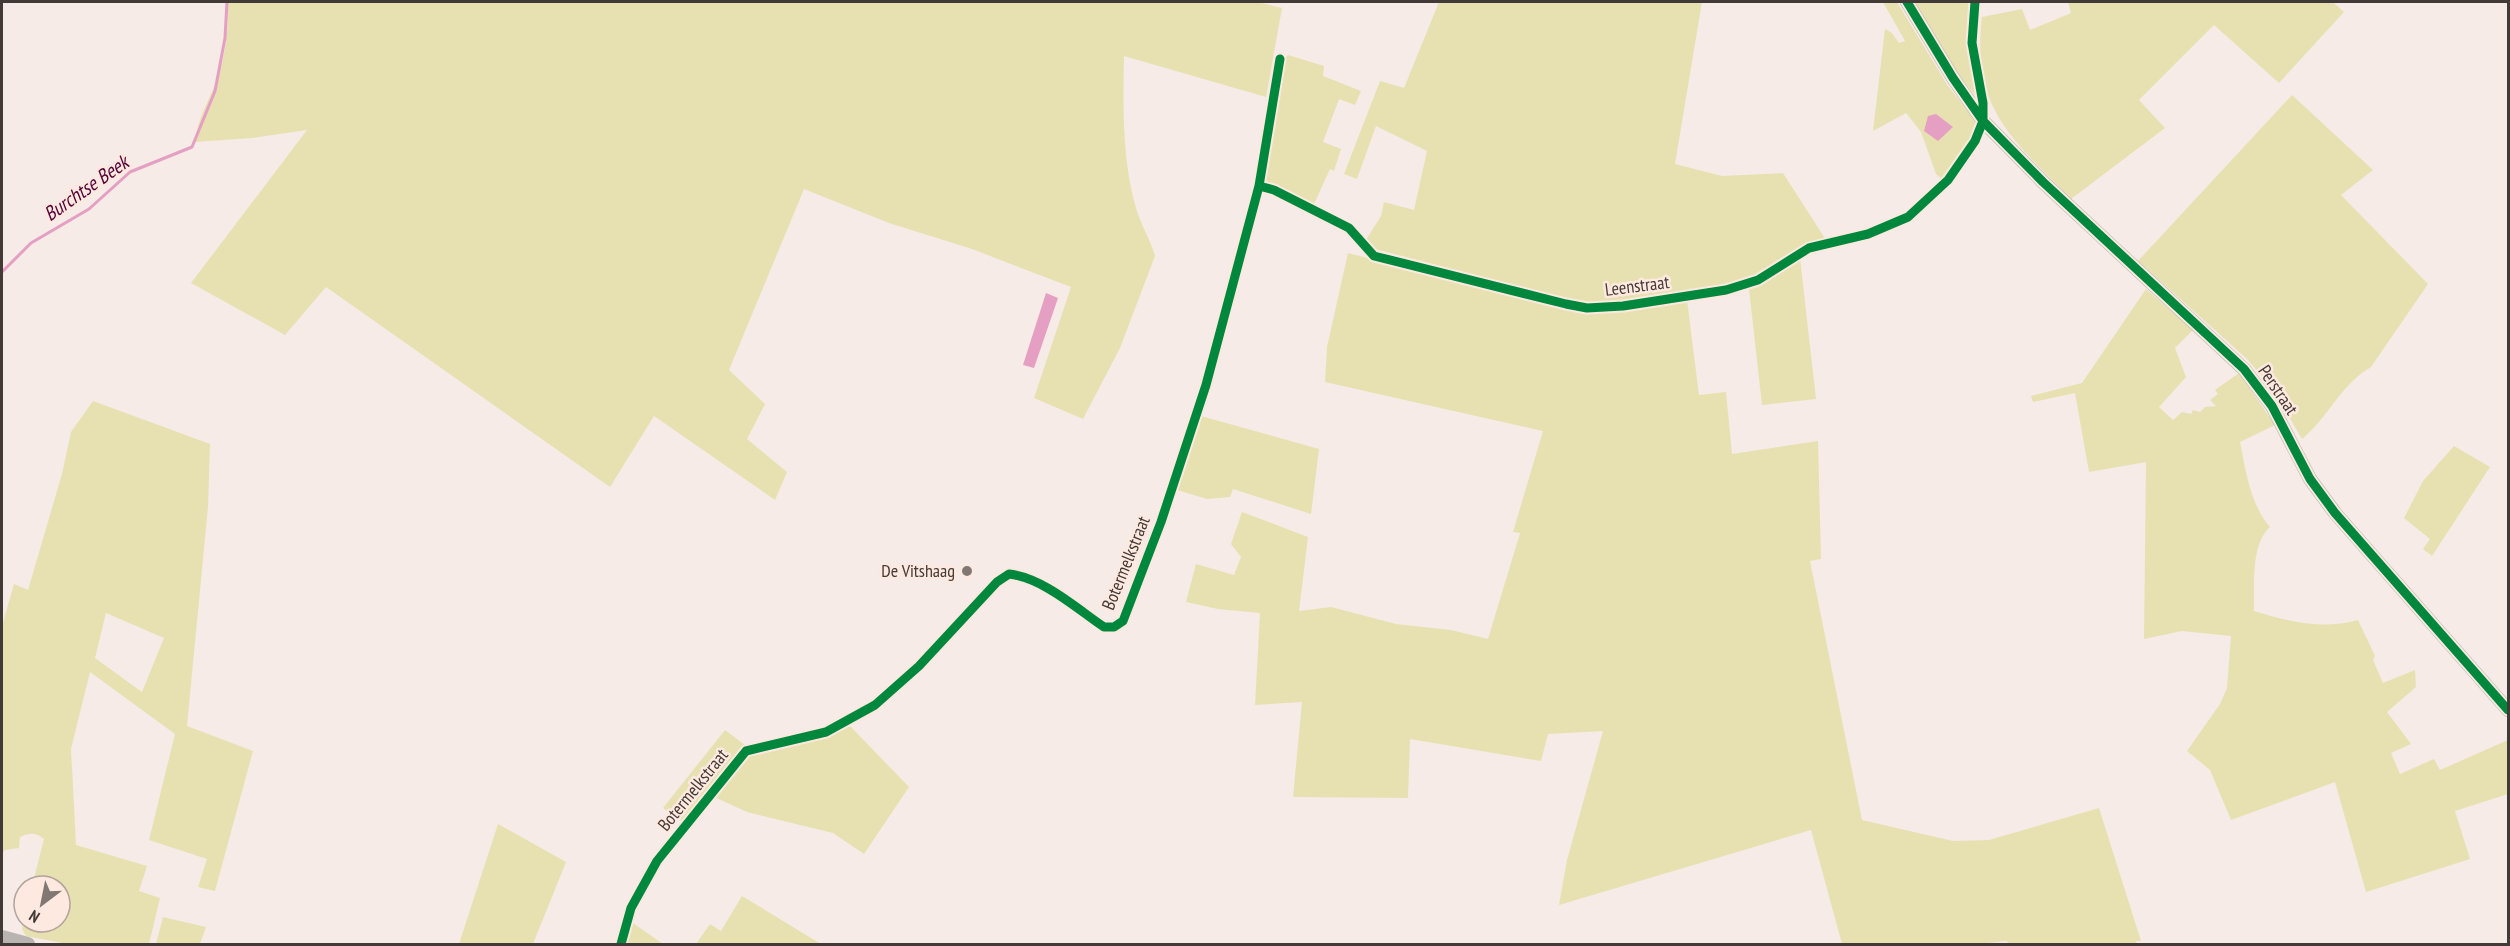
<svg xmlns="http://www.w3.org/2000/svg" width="2510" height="946" viewBox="0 0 2510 946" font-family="'PT Sans Narrow',sans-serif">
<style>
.green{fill:#e7e1b1;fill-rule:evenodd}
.water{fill:#e49fc2}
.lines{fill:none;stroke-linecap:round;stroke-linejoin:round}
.stream{stroke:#e49fc2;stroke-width:3}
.minor{stroke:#b7b4b1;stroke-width:10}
.tertiary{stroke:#b7b4b1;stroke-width:14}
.cycleway-casing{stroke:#fde9df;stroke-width:13}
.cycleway{stroke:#00873e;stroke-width:9}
.poi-dot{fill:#817874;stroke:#fde9df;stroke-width:2}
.labels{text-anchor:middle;stroke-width:5;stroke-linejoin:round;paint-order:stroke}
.street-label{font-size:18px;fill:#423a36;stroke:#fde9df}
.poi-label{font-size:18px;fill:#423a36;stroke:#fde9df;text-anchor:end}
.water-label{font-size:20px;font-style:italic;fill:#550039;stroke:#fde9df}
</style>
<rect width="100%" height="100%" fill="#f6ebe6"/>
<path class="green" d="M228,2H1258L1282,8L1266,97L1124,56C1123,105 1122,161 1136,208C1141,225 1150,239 1155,256L1120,348L1083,419L1034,398L1071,287L972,249L889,223L804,189L729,370L765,404L747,439L787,472L775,500L654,416L610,487L326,287L285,335L191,283L307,130L252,138L195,142C197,121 207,104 215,85C226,54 228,34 228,2Z
M1439,2H1702L1675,164L1722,176L1783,173L1826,240L1744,281L1600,304L1579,302L1375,249L1366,240L1381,216L1384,202L1414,210L1427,151L1376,126L1357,179L1344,174L1380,81L1404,88Z
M1883,2H1897L1948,86L1978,124L1961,157L1943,180L1936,174L1921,132L1906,113L1873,131L1885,29L1892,33L1899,43L1905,41Z
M1913,2H1968L1967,51L1977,98L1951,65Z
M2068,2H2333L2344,12L2279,83L2214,25L2139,100L2165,128L2071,199C2012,139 1971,108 1982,17L2022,9L2030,30L2071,13Z
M1288,55L1324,66L1323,76L1361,91L1355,105L1339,99L1323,142L1341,149L1334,171L1330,169L1314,204L1265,181L1283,61Z
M2292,95L2373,170L2341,195L2428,284L2371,367C2341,384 2328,418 2302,439L2274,391L2247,359L2138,261Z
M1348,253L1570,310L1687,300L1699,395L1726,392L1732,454L1818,441L1821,559L1810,561L1862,820L1953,841L1989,840L2099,808L2141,941H2136L2137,944H2008L2007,941L1979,944H1842L1811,830L1559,905L1567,860L1603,731L1548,734L1541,761L1410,739L1408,798L1293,797L1302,702L1255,705L1260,613L1218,609L1186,602L1196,564L1234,575L1241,557L1231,544L1242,512L1308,537L1299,611L1331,607L1396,624L1451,630L1488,639L1520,533L1513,532L1543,431L1325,382L1327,347Z
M1800,258L1816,399L1762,405L1749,289Z
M2146,289L2193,330L2175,348L2186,377L2159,407L2173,420L2182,412L2191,414L2193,410L2200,412L2205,407L2216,406L2210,400L2218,394L2215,390L2239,373L2275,425L2240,442C2246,471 2250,504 2270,527C2250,545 2255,586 2254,611C2289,622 2323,630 2358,620L2375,656L2373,660L2383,683L2415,670L2416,687L2387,712L2411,744L2391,753L2400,774L2434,759L2440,770L2508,740V794L2455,811L2470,859L2366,892L2335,782L2231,820L2210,770L2187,751L2220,704L2227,688L2231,636L2182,631L2144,639L2146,462L2089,472L2075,393L2033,402L2031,396L2082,383Z
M93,401L210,444L208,507L187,726L253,751L215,891L198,887L207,859L149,840L175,734L90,672L71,749L76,845L147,866L139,891L160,898L149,944H67L26,936L22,929L24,918V922H60V886H32L44,839C35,832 30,833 20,837L19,848L5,850L2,854V626L14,584L28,590L62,474L71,432ZM106,613L164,638L142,692L95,658Z
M1201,416L1319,449L1311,514L1233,489L1230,497L1207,499L1177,490Z
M2454,446L2490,467L2432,556L2423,549L2430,539L2404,518L2423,481Z
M850,726L909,787L864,854L833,833L747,812L712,796L748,756L773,748L818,740Z
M725,730L745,745L681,821L663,808Z
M498,824L566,862L533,944H459Z
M742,896L821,944H696L710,924L721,931Z
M163,917L206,927L200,944H156Z
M630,921L663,944H624Z"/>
<path class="water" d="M1936,114L1953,127L1938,141L1924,131L1928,116Z
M1046,293L1058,298L1034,368L1023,365Z"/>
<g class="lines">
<path class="stream" d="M2,272L31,243L89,209L130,172L192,147L215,91L225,38L227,2"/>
<path class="minor" d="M1259,186L1274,190L1349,228L1374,256L1566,304L1587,308L1623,306L1726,290L1758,280L1809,248L1868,234L1908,217L1948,180L1975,141L1983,121V103L1972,43L1975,2
M621,944L631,908L657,861L746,751L826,732L875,705L919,666L997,582L1009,574C1043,578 1076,608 1104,627H1114L1123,621L1161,522L1206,385L1259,186L1280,59"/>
<path class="tertiary" d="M1907,2L1953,78L1983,121L2043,182L2244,369L2272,406L2310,479L2335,513L2508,710
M2,937L28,944"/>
<defs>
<path id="cycleway" d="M1907,2L1953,78L1983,121L2043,182L2244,369L2272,406L2310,479L2335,513L2508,710
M1259,186L1274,190L1349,228L1374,256L1566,304L1587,308L1623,306L1726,290L1758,280L1809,248L1868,234L1908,217L1948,180L1975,141L1983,121V103L1972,43L1975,2
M621,944L631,908L657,861L746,751L826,732L875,705L919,666L997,582L1009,574C1043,578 1076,608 1104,627H1114L1123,621L1161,522L1206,385L1259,186L1280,59"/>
</defs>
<use href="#cycleway" class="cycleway-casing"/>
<use href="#cycleway" class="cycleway"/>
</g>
<circle class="poi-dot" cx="967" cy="571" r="6"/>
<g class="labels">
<g class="street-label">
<text transform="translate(1637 286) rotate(-7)" y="6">Leenstraat</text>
<text transform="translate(2278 390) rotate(56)" y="6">Perstraat</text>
<text transform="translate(1126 563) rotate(-68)" y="6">Botermelkstraat</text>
<text transform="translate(693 790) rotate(-51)" y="6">Botermelkstraat</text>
</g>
<g class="poi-label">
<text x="955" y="577">De Vitshaag</text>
</g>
<g class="water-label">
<text transform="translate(86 188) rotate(-35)" y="7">Burchtse Beek</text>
</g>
</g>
<rect width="2510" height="946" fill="none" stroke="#423a36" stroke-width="6"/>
<g transform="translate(42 904) rotate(212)"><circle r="28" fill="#fde9df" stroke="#b2a39b" stroke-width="1.5"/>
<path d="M0-4.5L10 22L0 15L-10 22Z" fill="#817874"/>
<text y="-9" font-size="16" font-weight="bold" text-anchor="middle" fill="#423a36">N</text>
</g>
</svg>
